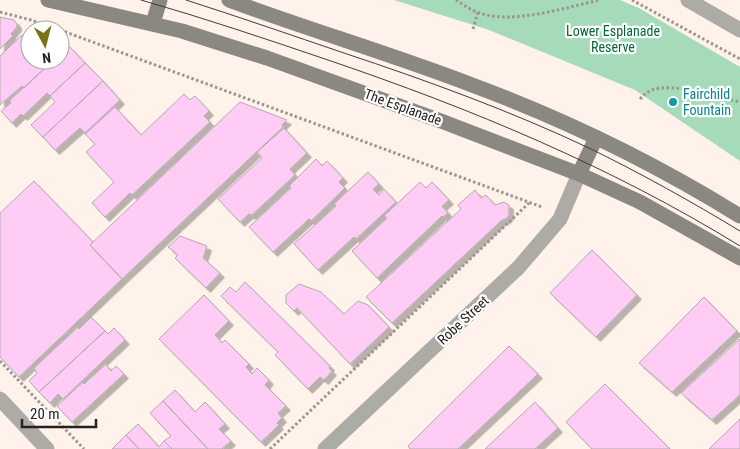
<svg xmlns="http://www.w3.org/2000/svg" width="740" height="449" viewBox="0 0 740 449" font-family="'Roboto Condensed',sans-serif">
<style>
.green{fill:#a6dbb9}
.building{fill:#feccf5;stroke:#b3a9b1;filter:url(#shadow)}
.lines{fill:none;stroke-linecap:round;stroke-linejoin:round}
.path{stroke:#9d948f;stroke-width:3;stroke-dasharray:2.5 2.5;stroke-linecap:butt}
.street{stroke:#adaba6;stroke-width:15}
.secondary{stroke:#8a8881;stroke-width:15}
.tram{stroke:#413c38;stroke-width:1}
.culture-dot{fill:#0f9aa8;stroke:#fff;stroke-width:2}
.labels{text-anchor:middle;stroke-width:4.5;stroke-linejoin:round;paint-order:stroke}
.park-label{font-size:14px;fill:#04663c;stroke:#fff}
.culture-label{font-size:14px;fill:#0d838f;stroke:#fff;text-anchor:start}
.street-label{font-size:14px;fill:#25211e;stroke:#fff}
</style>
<defs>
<filter id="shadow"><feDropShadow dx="4.5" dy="4.5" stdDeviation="0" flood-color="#0004"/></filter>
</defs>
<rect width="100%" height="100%" fill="#fef2ea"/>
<path class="green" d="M394,0H620L639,8L740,67V161L635,90L489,30Z"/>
<path class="building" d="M0,17L14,20L17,24V27L11,34L13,36L0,49Z
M30,31V60H52V61L24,88L22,86L0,105V56L22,35L24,37Z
M69,46L85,63L50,96L47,93L23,116L21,114L12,123L1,111L11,103L9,101L54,60H60V54Z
M85,63L103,81L43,137L31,125L55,102L50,96Z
M103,81L120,100L85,133L80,128L55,150L43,137Z
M184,94L190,100L195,96L209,111L204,116L210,122L132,195L130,193L105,217L92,203L114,182L86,152L95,144L85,134L115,107L141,135Z
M240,102L287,120L282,125L283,127L122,279L90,245Z
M284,128L307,153L290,169L295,175L252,215L249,214L240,222L218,199L262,158L257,152Z
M316,159L322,166L327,161L343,178L339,182L345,188L311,221L309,219L273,252L249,227L291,188L289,186Z
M368,172L379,184L373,189L379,195L384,189L396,202L356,239L354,237L318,270L294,244L336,206L334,204Z
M34,181L93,242L90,245L122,279L19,377L0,357V213Z
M420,182L426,188L432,182L449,200L442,206L448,213L443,217L442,216L377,278L352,251L387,218L384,216Z
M475,190L481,198L486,195L495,205L504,202L509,205V215L506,219L502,220L392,323L366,297L461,209L458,205Z
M180,236L207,246L203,258L220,273L206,288L175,258L178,255L168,247Z
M592,250L637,295L596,337L550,293Z
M245,282L330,366L329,368L332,371L324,380L320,377L308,389L275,355L278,352L221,296L230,287L236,292Z
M299,284L321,292L344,314L358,301L368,305L389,327L350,364L297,308L294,311L286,303V295Z
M204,295L229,321L215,335L222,343L225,340L249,364L246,367L252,374L257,368L269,380L265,385L286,406L278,413L282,418L277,423L279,425L261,442L159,339Z
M704,297L737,331L672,392L639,363Z
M91,317L105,331L39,392L29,381L37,373L34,368L78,327L79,329Z
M114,328L125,340L63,399L58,394L50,403L39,392L105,331L108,334Z
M740,339V395L712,420L681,393Z
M509,346L538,374L458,449H410L408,446Z
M106,364L111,371L116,366L124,374L72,422L57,406L83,382L84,384Z
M605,384L670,449H592L566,422Z
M175,390L195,412L205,402L225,424L219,429L231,441L222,449H208L163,401Z
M163,401L208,449H172L164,441L171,436L150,413Z
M535,402L558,428L535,449H485Z
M740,419V449H709Z
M138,424L159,447L164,441L172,449H139L126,435Z
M126,435L139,449H112Z"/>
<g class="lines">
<path class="path" d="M456,0C462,4 469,9 477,12C511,26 566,7 600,0
M632,0L740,59
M0,12L31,20L59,30
M473,29L478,12
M60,30L542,207
M640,99C644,95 647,92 652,90C673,82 718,97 740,102
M0,361L84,449
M270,449L529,203"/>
<path class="street" d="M688,0L740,30
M0,399L47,449
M325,449L519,267L560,219L579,174"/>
<path class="secondary" d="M48,0L182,31L267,58L441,121L579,174L640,202L740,258
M229,0C309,30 392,54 472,85C564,119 656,164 740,216
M153,23L160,0
M579,174L596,138"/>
<path class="tram" d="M141,0C204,18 266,39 328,60C472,109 610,166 740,246
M186,0C239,17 291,35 344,53C428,81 511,111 591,149C642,174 692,202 740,231"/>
</g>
<circle class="culture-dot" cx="673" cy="102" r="5"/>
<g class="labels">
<g class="park-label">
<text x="613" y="36">Lower Esplanade<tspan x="613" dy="16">Reserve</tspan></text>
</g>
<g class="culture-label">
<text x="683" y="99">Fairchild<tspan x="683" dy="16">Fountain</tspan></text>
</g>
<g class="street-label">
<text transform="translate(403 107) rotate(20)" y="5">The Esplanade</text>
<text transform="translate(463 320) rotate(-43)" y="5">Robe Street</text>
</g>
</g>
<g transform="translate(45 45) rotate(173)"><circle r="24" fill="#ffffff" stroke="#a8a6a5"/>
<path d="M0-4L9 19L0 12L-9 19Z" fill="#777316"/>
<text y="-8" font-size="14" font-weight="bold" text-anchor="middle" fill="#25211e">N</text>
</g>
<path d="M22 419v8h74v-8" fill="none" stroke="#25211e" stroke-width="2.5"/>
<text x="30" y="419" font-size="15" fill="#25211e" stroke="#ffffff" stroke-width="4" paint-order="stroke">20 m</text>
</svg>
